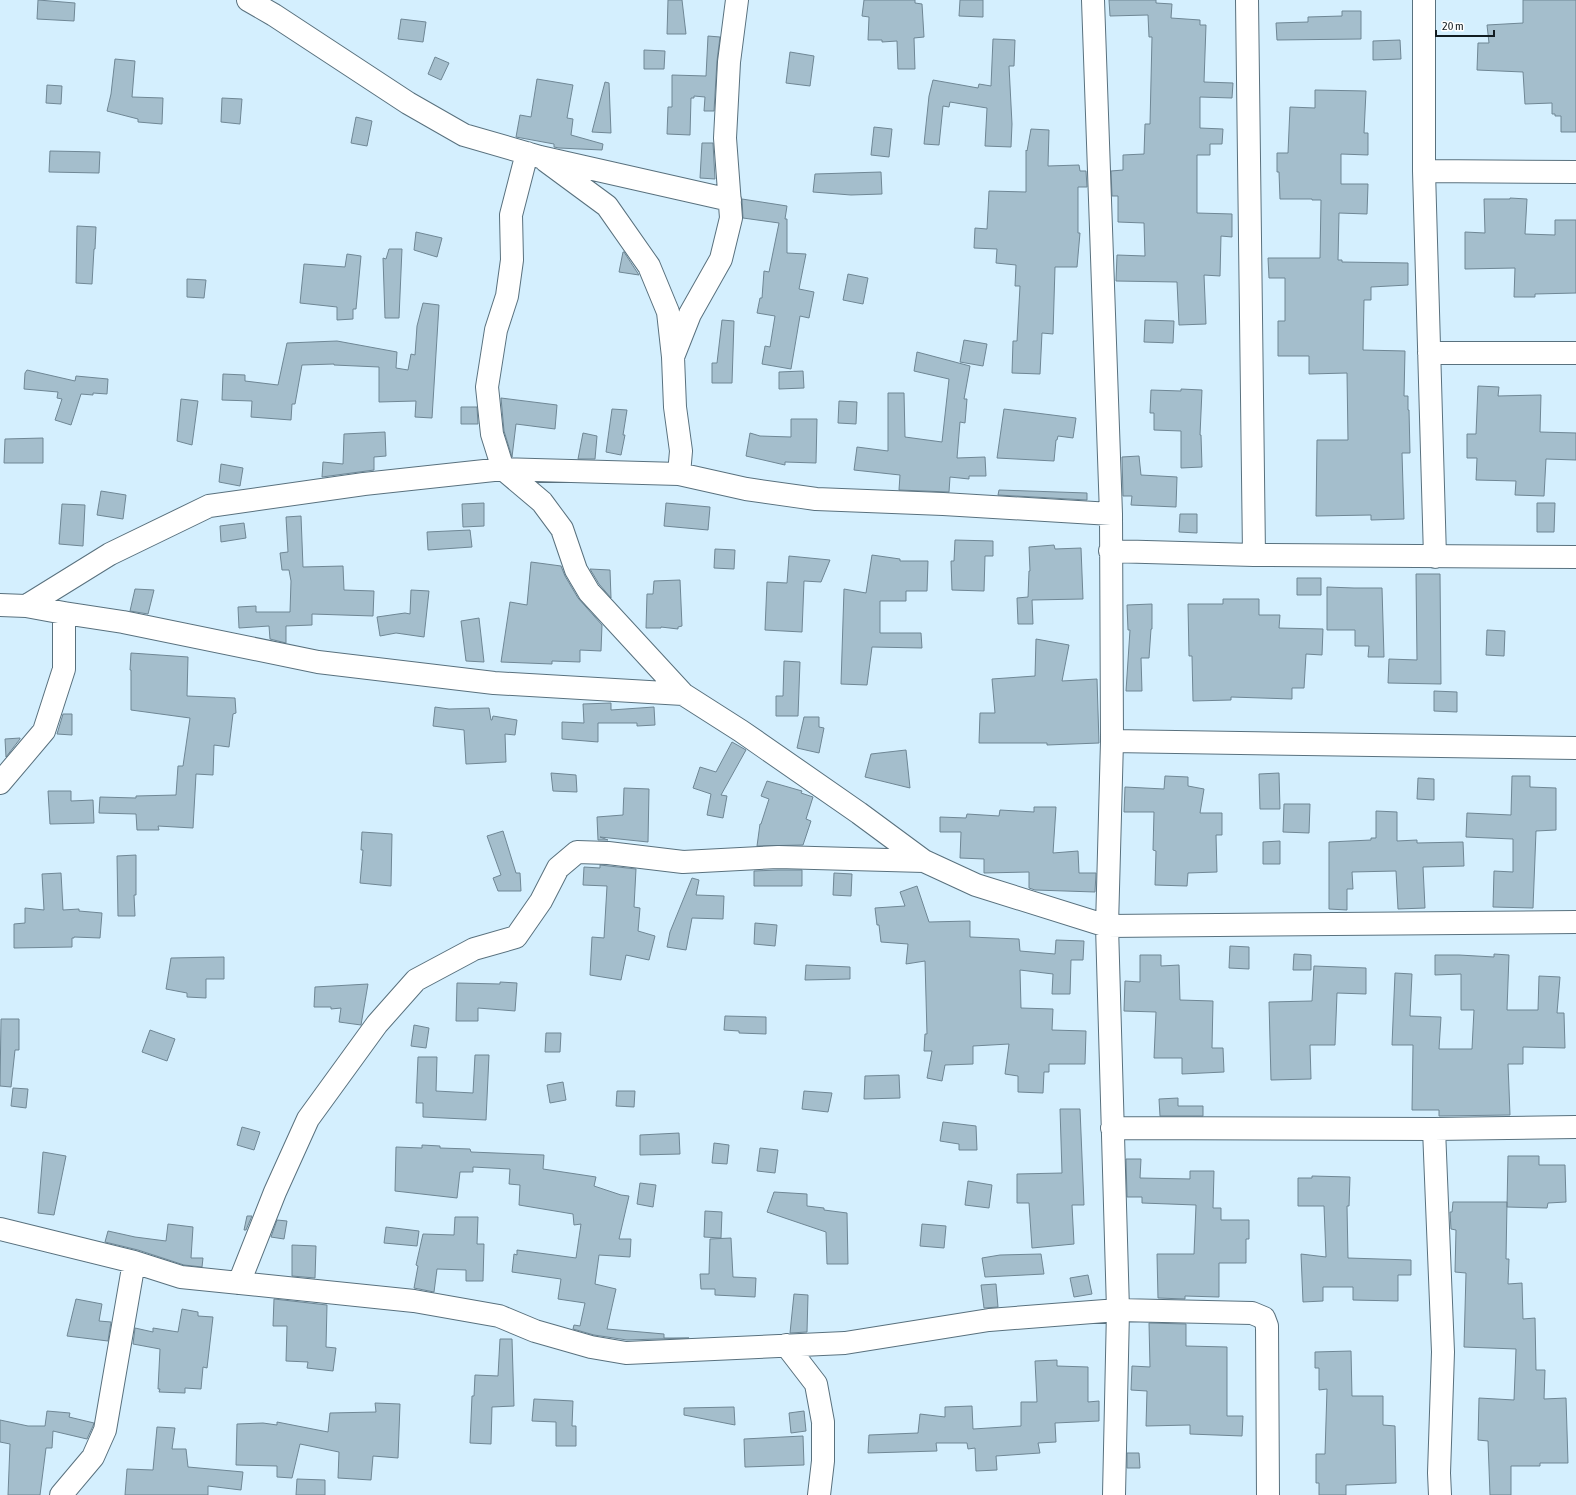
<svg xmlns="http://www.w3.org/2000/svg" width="1576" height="1495" viewBox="0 0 1576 1495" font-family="'Asap Condensed',sans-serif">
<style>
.building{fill:#a4becc;stroke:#6f8795}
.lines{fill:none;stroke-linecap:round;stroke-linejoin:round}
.minor-casing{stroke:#59717e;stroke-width:24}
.minor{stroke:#fff;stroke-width:22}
</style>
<rect width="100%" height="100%" fill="#d4effe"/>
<path class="building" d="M38,0L75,3L74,21L37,19Z
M668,0H682L686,34H667Z
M864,0H915V3L922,4L924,37L914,38L915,69H898L897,41L882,42V40H868L869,17L862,16Z
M960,0H983V17L959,16Z
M1109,0H1156V3L1172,4L1171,18L1200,20V25H1206L1204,82L1233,83L1232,98L1200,97V128L1223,129L1222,144H1210V155H1197V213L1232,214V237L1221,236L1220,276L1204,275L1206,324L1179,325L1177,282L1116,281L1117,255L1145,256L1144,223L1118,222V196H1112L1111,171L1123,170V155L1144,154L1145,124H1150L1152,37H1149L1148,15L1110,16Z
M1523,0H1576V132H1561V116H1555V114H1552V103L1525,104L1523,72L1477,70L1478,43H1489L1487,25L1523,23Z
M1342,11H1361V39L1277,40L1276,23L1308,22V17L1342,16Z
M401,19L426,22L423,42L398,39Z
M708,36L720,37L717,61L714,111H704L705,97L694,96V98H691L690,135L667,134L668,107H672V75L706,76Z
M993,39L1015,40L1014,66H1009L1012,124L1011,147L985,146L987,108L950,102L949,107L943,106L939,145L924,144L929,96L933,80L978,88L979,84L991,86Z
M1400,40L1401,59L1373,60V41Z
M644,50L665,51L664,69H644Z
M790,52L814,56L810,86L786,83Z
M435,57L449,63L441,80L428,74Z
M115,59L135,61L132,97L163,98L162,124L138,122V119L107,111L111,94Z
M537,79L573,85L567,118L573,119L571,135L603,144L602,150L559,148L554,147V144L516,137L520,115L531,117Z
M605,82L609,83L611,133L592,132Z
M47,85L62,86L61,104L46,103Z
M1315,90L1366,91L1364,133H1368V155L1341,154V184H1368L1367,214L1339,213L1338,260H1342V262L1408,263V285L1371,287V300H1364L1363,350L1405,351L1404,396H1408V410H1409L1410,453H1402L1404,519L1371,520V515L1316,516L1317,440H1348L1347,373L1309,374V356H1278V321H1285V278H1269L1268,258H1320L1321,200H1312V199H1280L1279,172H1277V153H1288L1290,107L1315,108Z
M222,98L242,99L240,124L221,122Z
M356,117L372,121L367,146L351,143Z
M874,127L892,129L889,157L871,155Z
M1031,129L1049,130L1048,166L1079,165L1080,171H1086L1087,187H1078V233H1080L1077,267H1055L1053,334L1042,333L1040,374L1012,373L1013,341H1017L1020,286H1015L1016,265L996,263L997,249L974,248L975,228L987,229L989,191L1026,192V150L1027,151Z
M702,143H713L715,179L700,178Z
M50,151L100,152L99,173L49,172Z
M881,172L882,194L851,195L813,192L815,174Z
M1510,198L1527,199L1525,234L1555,235V220H1576V293L1535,294V297H1514L1515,268L1465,269V232L1485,233L1484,199H1510Z
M742,199L787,206L785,219H787V253L806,254L799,289L814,292L809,318L800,316L791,369L762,364L765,346L770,347L775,316L757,313L760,298H762L764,271L769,272L779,223L743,218Z
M77,226L96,227L95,249H94L92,284L76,283Z
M416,232L442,238L437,257L414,250Z
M389,249H402L399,318H385L383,258L386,259Z
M623,252H624L639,275L619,272Z
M347,254L361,256L356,309H353V319L337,320V307L300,303L304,264L345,267Z
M848,274L868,278L863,304L843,300Z
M187,279L206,280L204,298L187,297Z
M423,303L439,305L432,418L415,417L416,401L379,402V367L334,365V364L302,365L295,404H292L291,420L251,417L252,401L222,400L223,374L245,375V381L278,385L287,343L337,341L397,352L396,368L408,370L411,354L415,355L417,326Z
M722,320L734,321L732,383H712V363H717Z
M1145,320L1174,321L1173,343L1144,342Z
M964,340L987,344L983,366L960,362Z
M917,352L970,366L964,399H967L965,423L960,422L957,458L985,457L986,476H969V479L950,477L949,492L899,490L900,475L854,470L857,447L888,451V393H904L905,437L942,442L949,379L914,371Z
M27,370L75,381L76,376L108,379L107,394L93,393V395L81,394L71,425L55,420L62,399L57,398L58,392L24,389L25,373Z
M803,371L804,388L779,389V372Z
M1478,386L1499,387L1498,396L1541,395L1540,432L1576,433V460L1546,459L1544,496L1515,495L1516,481L1476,480L1477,458H1467V434H1476Z
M1181,389L1202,390L1200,435H1201L1202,467L1181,468V431L1154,430V413H1150L1151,390L1181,391Z
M501,398L557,405L555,429L516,424L512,457L504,431Z
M181,399L198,401L192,445L177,441Z
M839,401L857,402L856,424L838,423Z
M461,407H477L478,424H461Z
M612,409L627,410L623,435H625L621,455L606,452Z
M1004,409L1076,418L1073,438L1058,436L1057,440H1056L1054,461L997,458Z
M791,419H817L816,463L785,462V465L746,456L750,433L760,436L791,437Z
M385,432L386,456L374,457V470L322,477L323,462L343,464L344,434Z
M583,433L597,436L595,459H578Z
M43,438V463H4L5,439Z
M1139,456L1141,475L1177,477L1176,507L1131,505L1132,496H1123L1122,457Z
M221,464L243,468L240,486L219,482Z
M999,490L1087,493V500L998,495Z
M101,491L126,495L123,519L97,515Z
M484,503V526L463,527L462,504Z
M666,503L710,507L708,530L664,526Z
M1537,503H1555L1554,532H1537Z
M62,504L85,505L83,546L59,544Z
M1180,514H1197V533L1179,532Z
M301,516L303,567L343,566L344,590L374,591L373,616L312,614V625L286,626V643L270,639L269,626L239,628L238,607L256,606V612H290L291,581L289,570H282L280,553L288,552L286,517Z
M244,523L246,538L221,542L220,526Z
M470,530L472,547L428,550L427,532Z
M955,540L993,541V556H985L984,591L952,590L951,561H954Z
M1054,545L1055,549L1081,548L1083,599L1032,600L1033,624H1018L1017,598L1028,597L1029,571H1030L1029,547Z
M715,549L735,550L734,569L714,568Z
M872,555L900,559V561H928L927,591H906V601H880V633H921L922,648L872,647L867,685L841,684L844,589L866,593Z
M789,556L830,560L821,582L804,581L802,632L765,630L767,582L787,583Z
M531,562L561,566L565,576L578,598L602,625L601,651L580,650V662L552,661V664L501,662L510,602L527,605Z
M590,569L610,570L611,598L599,584Z
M1416,574H1440L1441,684L1388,683L1389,659L1417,660Z
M1297,578H1321V595H1297Z
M680,580L682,626L678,627V629L661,627V628H646L647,594H653L654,581Z
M1327,587L1354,588H1382L1384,657H1368L1369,646H1355V630H1327Z
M135,589L154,590L148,614L130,611Z
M411,590L429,591L424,637L396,633L380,636L377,617L405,613L410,614Z
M1223,599H1259V615H1280L1279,628L1323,629L1322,655L1306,654L1304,688H1292V699L1231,697V700L1193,701L1192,656H1189L1188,604H1223Z
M1152,604V629H1151L1149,658H1141L1142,691H1126L1130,630H1128L1127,605Z
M479,618L484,662L466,661L461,621Z
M1487,630L1505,631L1504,656L1486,655Z
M1036,639L1069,645L1062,681L1097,679L1099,743L1047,745V743H979L980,713H995L992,679L1035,676Z
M131,653L188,657L187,696L235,698L236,713L233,714L229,747L214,745L213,775L196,774L193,828L158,826L159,830H137L136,814L99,813L100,797L136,798V796L176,795L178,766H183L190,718L131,710V670H130Z
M784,661L800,662L798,716H776V696H783Z
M1434,691L1457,692V712L1434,711Z
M611,703V710L654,707L655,725L637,726V723H598V742L562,739V722L584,723L583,704Z
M435,707L449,709L489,708L491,720H492L493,716L517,720L515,735L505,734L506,762L466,764L464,730L433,726Z
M63,714H72V735L57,734Z
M804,717H819V727L824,728L819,753L797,748Z
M20,738V739L6,757L5,739Z
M732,742L746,750L721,795L727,796L723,818L707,815L711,794L693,788L700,767L716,772Z
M906,750L910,788L865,777L871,754Z
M551,773L576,775L577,792L553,791Z
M1279,773L1280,809H1260L1259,774Z
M1165,776L1188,777V786L1204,789L1200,813H1222V835H1216L1217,872L1188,873L1187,886L1155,885L1156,851L1153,850L1154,812H1124L1125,787L1164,789Z
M1512,776H1530V787L1556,788V830L1536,831L1533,908L1493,907L1494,871L1513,872V839L1466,837L1467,813L1511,815Z
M1418,778L1434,779V800L1417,799Z
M767,781L802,791L801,793L813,797L806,819L811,821L803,845L757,846L760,824H761L769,799L761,796Z
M624,788L649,789L648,842L600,837L608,840H598L597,817L623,815Z
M48,791H71V801L93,800L94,823L50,824Z
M1284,804H1310L1309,833L1283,832Z
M1034,807H1056L1053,853L1078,851L1079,873H1096L1095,892L1035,890L1029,888V872L984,873V859L960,858L961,832H940V817L966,818L967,814L999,816L1000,810L1034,812Z
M1376,811L1397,812V841L1417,840V843L1463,842L1464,866L1423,867L1425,908L1398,909L1396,871L1352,872L1353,889H1347V910L1329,909V842L1371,840V838H1376Z
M503,831L516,873H520L521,891H498L493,878L501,875L487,836Z
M362,832L392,834L391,886L360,883L363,850H361Z
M1280,841V864H1263V842Z
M136,855V895H134L135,916H118L117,856Z
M600,865L636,869L634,907L640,908L638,931L655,936L649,960L626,955L621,980L590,975L592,937L604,938L607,886L583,885L584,867L600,868Z
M778,870H802V886H754V871Z
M61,873L63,910L79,909V911L102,913L100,938L74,937V938H72V947L14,948V924L25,923V908L44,910L42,874Z
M834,873L852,874L851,896L833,895Z
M692,878L699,880L696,895L724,896L723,919L692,918L686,950L667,947L670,932Z
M917,886L929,922L970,921V937L1019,939L1020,951L1055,954L1056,940L1084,941L1083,960H1071L1070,994H1052L1053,974L1020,970L1021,1008L1053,1009L1052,1030L1086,1031L1085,1064H1049V1072H1044L1043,1093L1018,1092V1076L1005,1074L1009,1044L973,1046V1064L945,1065L942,1081L927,1078L932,1051H924L925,1034H927L925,961L906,964L908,944L881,942L879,925H877L875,908L905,906L900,892Z
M755,923L777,925L775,946L754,944Z
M1230,946L1249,947V969L1229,968Z
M1294,954L1311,955V970H1293Z
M1494,954L1509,955L1507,1010H1538L1539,976L1560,977L1557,1013H1564L1565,1048L1523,1047V1064H1508L1510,1115L1439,1116V1110H1412L1413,1045H1392L1395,973L1412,974L1410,1016L1441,1017L1439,1049H1472L1474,1010H1461V974L1435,975V955H1459L1494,957Z
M1140,955H1161V966L1179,965L1180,1000L1213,1001L1212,1048H1223L1224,1072L1182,1074V1058H1154L1156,1012L1124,1011L1125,981L1140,982Z
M224,957V979H206V998L187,997V993L166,989L171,958Z
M806,965L850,967V979L805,980Z
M1314,966L1366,968V994L1337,993L1335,1045H1310L1311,1079L1271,1080L1269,1002L1312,1001Z
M500,982L517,983L515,1011L478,1008V1021H456L457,983L500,984Z
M368,984L361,1025L339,1022L341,1008L331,1009V1007H314L315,987Z
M725,1016L766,1017V1034L739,1033V1031L724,1030Z
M1,1019H19V1050H15L11,1087L0,1086Z
M414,1025L429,1028L426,1048L411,1046Z
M150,1030L175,1039L167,1061L142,1052Z
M546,1033H561L560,1052H545Z
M475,1055H489L486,1120L423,1117V1103H416L418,1057H437L436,1091L473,1093Z
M899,1075L900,1098L864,1099L865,1076Z
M563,1082L566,1100L550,1103L547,1085Z
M13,1088L28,1089L26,1108L11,1106Z
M617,1091H635L634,1107L616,1106Z
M804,1091L832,1093L828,1112L802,1109Z
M1178,1098V1106H1203V1116H1160L1159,1099Z
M1060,1109H1080L1084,1205H1072L1074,1244L1032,1248L1029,1203H1017V1174L1062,1173Z
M943,1122L976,1126L977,1150H959V1144L940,1141Z
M242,1127L260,1132L254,1150L237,1145Z
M679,1133L680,1154L640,1155V1135Z
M714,1143L729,1145L727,1164L712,1163Z
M422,1145L440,1146V1148L470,1149L471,1152L544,1155L543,1169L596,1177L594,1186L621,1195L629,1196L619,1239H631L630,1257L599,1255L595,1284L616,1289L607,1329L664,1334V1338H689L627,1340L594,1335L573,1329L574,1325L580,1326L585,1303L558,1299L561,1279L512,1272L514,1254L517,1255V1250L576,1258L581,1224L574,1225L573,1214L519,1205L520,1185L509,1184L510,1169L473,1167V1172H460L457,1198L395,1191L396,1147L422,1148Z
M760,1148L778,1150L775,1173L757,1171Z
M43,1152L66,1156L54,1215L38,1213Z
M1508,1156H1539V1165H1565L1566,1202L1548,1203L1547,1208L1507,1207Z
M1126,1159H1141L1140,1178L1190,1179V1171H1214L1213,1208H1221V1220H1249V1239H1246V1263H1219V1297L1185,1296V1299L1158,1298L1157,1254H1194L1196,1205L1142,1203V1197H1127Z
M1312,1176L1350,1177L1349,1206H1347L1348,1258L1411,1260V1275H1398V1301L1353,1300V1287H1323V1301L1303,1302L1301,1254L1326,1257L1324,1206H1298V1178H1312Z
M968,1181L992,1185L989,1208L965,1205Z
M640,1183L656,1185L653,1207L637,1204Z
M774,1192L807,1194V1206L824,1208V1210L847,1213L848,1264H827L826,1232L767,1212Z
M1453,1202H1507L1506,1259H1509L1508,1284L1522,1283L1523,1319L1535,1318L1536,1370H1545L1544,1399L1566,1398L1568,1463H1540V1466H1511V1495H1490L1488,1441L1478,1440L1479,1398L1514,1400L1516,1349L1464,1347L1466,1273L1455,1272L1456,1230L1451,1229L1450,1212H1452Z
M705,1211L722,1212L721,1238L704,1237Z
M247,1216H252L246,1230H244Z
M455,1217H478L477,1244H484L483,1281H466V1270L437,1269L434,1292L414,1288L418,1266L416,1265L423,1234L454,1235Z
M277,1220L287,1221L284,1239L271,1237Z
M168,1224L193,1227L191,1258H203L202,1267L184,1265L138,1250L105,1242L108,1231L135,1237L166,1241Z
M922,1224L946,1226L944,1248L920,1246Z
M386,1227L419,1231L417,1246L384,1243Z
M731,1238L733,1277L756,1278L755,1297L715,1295V1289H701L700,1274H709L710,1239Z
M292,1245L316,1246L315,1278L292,1276Z
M1041,1254L1044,1274L985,1277L982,1258L1000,1255Z
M1088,1275L1092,1294L1074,1297L1070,1278Z
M996,1284L998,1307L984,1308L981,1285Z
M794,1294L808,1295L807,1332L790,1333Z
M76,1299L102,1304L99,1321L111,1322L108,1341L67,1336Z
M274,1299L327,1305L326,1347L336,1348L333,1371L307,1368L308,1362L286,1361L287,1326H273Z
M182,1309L198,1312V1316L213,1317L207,1368L203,1367L201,1389L185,1388V1393L159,1392L160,1389H158L160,1349L133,1344L135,1328L153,1332V1328L178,1332Z
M1149,1323L1186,1324V1346L1227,1347V1416H1243L1242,1436L1190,1434V1425L1146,1426L1147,1391L1131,1390L1132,1366L1150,1367Z
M500,1339H512L514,1406L492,1407L491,1444L470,1443L472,1396H474L475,1375L498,1376Z
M1351,1351L1352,1396H1383V1425L1395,1426L1396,1483L1346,1485V1495H1319V1483H1316V1454H1325L1327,1389L1319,1390V1368H1315V1352Z
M1057,1360V1366L1088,1367V1402L1099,1401V1421L1055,1423L1056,1442L1038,1443L1040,1453L996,1456L997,1470L976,1471L975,1448L968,1449L967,1443H936L937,1451L868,1453L869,1435L918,1433L920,1414L945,1417V1407L972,1406L973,1429L1021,1426V1402H1037L1035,1361Z
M534,1399L573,1401L572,1426H576V1446H556V1422L532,1421Z
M375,1403L400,1404L398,1458L373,1456L371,1480L338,1478L339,1452L300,1444L292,1478L277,1477V1466L236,1465L237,1424L263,1423L277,1425V1422L328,1432L330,1413L376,1412Z
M734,1407L735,1425L684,1415V1408Z
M47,1411L70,1413L69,1417L94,1423L93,1426L87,1439L53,1431L52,1448H46L40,1495H8L10,1444L0,1442V1420L28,1426H45Z
M804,1411L806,1431L791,1433L789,1413Z
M157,1427L175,1428L172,1449H186L188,1467L243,1472L241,1490L208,1486V1495H125L127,1469L153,1470Z
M803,1436L804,1465L745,1467L744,1439Z
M1127,1453H1139L1140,1468H1127Z
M297,1479L325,1480V1495H296Z"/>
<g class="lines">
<defs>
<path id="minor" d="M248,0L274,15L408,103L464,135L540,157L730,200
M1093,0L1111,514L1112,741L1107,926L1118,1310L1114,1495
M1247,0L1254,555
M1424,0V171L1435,557
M527,153L511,215L512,260L507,296L496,330L487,387L492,434L503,469L542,502L562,529L576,570L589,592L683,694L741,731L859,813L924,861L976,885L1107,926L1576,922
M546,161L607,206L649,266L668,312L673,357L675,407L681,451L679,474
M1424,171L1576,172
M1429,353H1576
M673,357L690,314L721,259L731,218L725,138L729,62L737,0
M1110,551L1254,555L1576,557
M0,605L26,606L64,613L123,622L318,662L494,683L683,694
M26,606L110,554L209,506L364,484L503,469L679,474L746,489L816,499L943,504L1111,514
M1112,741L1576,748
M0,783L44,731L64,669V613
M1112,1128L1434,1129L1576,1127
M1434,1129L1443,1352L1439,1473L1440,1495
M0,1229L134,1262L181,1277L414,1301L499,1316L535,1331L591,1347L626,1353L845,1343L989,1320L1118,1310L1252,1313L1264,1318L1267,1326L1268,1495
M239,1283L275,1192L308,1119L377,1024L416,980L474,949L516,937L541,901L558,868L577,852L608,853L683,862L778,857L924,861
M786,1345L816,1384L823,1422V1461L819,1495
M61,1495L93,1457L105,1430L134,1262"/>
</defs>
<use href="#minor" class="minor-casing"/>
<use href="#minor" class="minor"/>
</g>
<path d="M1436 30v6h58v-6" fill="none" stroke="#121c21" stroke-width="2"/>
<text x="1442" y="30" font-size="12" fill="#121c21" stroke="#ffffff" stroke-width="3" paint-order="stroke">20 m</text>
</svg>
